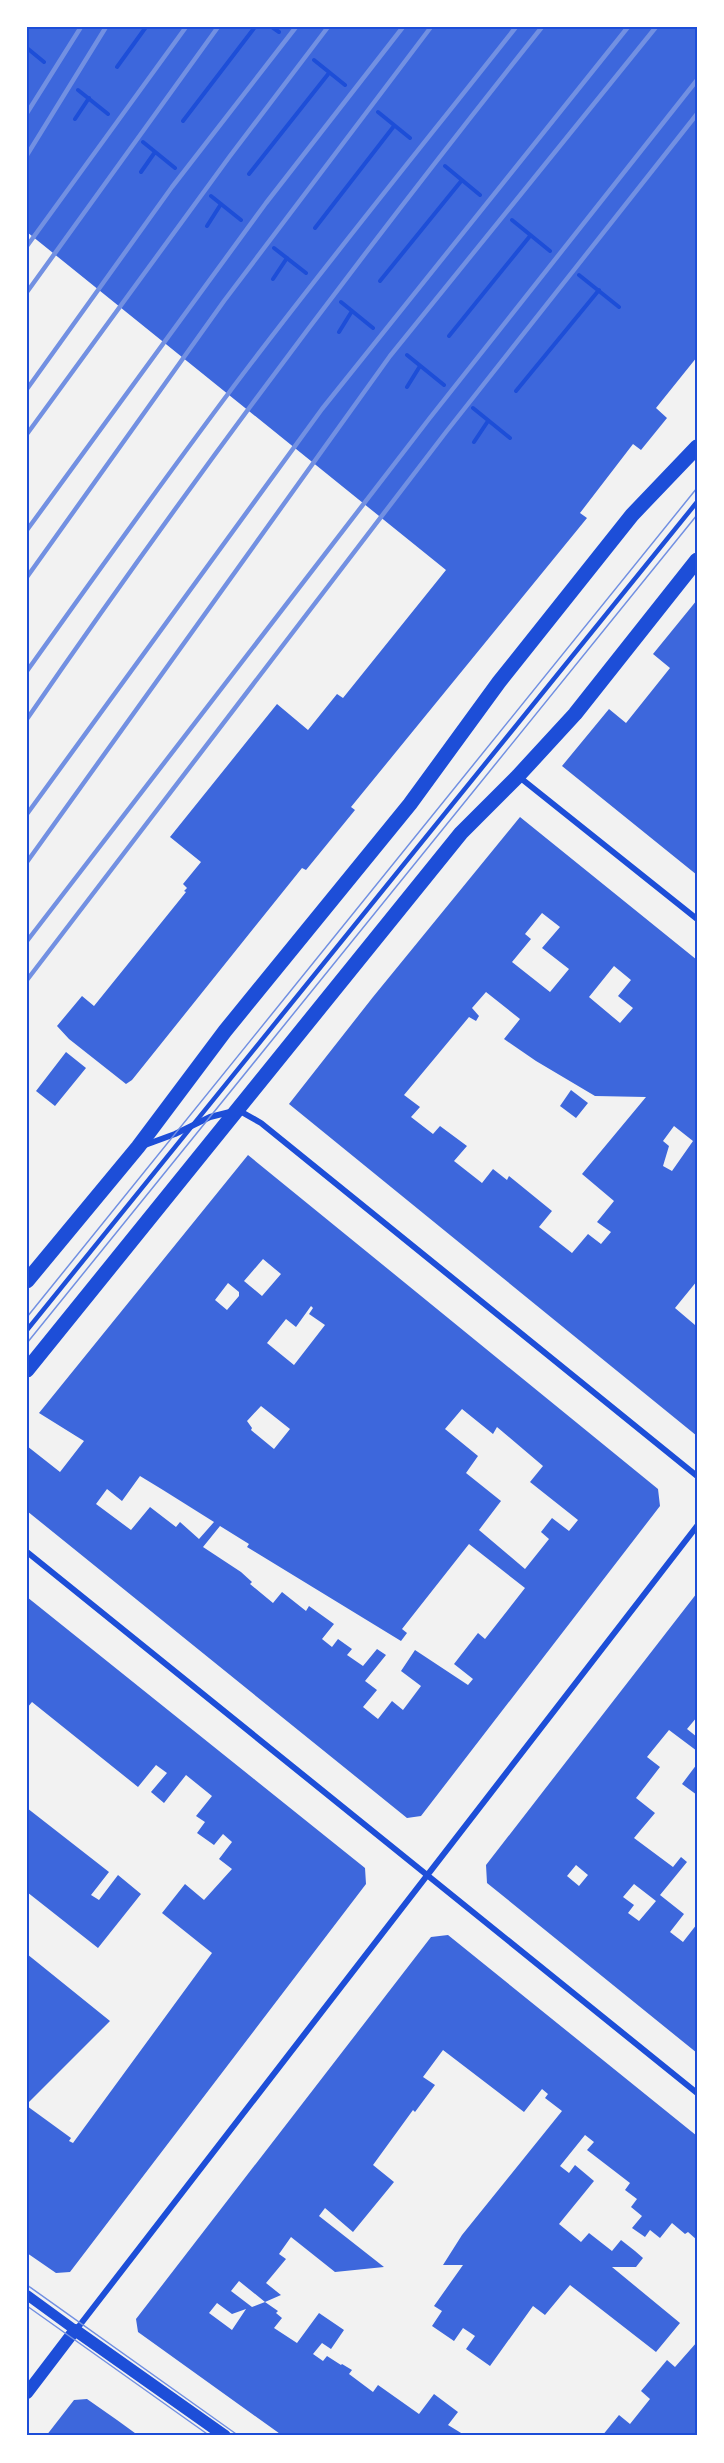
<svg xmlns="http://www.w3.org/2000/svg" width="724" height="2463" viewBox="0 0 724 2463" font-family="Jost,sans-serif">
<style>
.building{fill:#3d67dc;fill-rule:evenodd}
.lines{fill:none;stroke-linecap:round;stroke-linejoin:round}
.path{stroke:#1d4ed8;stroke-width:4}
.service{stroke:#1d4ed8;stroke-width:4.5}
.minor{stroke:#1d4ed8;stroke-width:6}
.tertiary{stroke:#1d4ed8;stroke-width:10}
.secondary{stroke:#1d4ed8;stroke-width:12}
.primary{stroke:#1d4ed8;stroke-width:15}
.tram{stroke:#7290e2;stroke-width:1.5}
.rail{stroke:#7290e2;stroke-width:4.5}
.neatline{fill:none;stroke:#1d4ed8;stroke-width:2}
</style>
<rect width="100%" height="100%" fill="#f2f2f2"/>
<path class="building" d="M27,27H697V357L656,408L667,418L641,450L633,444L580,513L587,518L351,807L355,810L306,870L302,868L132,1080L126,1084L69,1039L57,1026L82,996L94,1006L186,892L184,891L187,888L183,884L201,862L170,837L277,704L308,730L337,694L343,698L446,570L27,232Z
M697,600V875L562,766L609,709L626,723L670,668L653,654Z
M520,817L697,960V1281L675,1308L695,1325L697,1322V1436L289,1104L373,997ZM542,913L560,927L542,948L569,969L550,992L512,962L531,939L525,934ZM614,966L631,980L618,996L633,1008L620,1023L589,997ZM486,992L520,1019L504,1039L536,1061L595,1096L646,1097L582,1174L614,1201L597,1222L611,1232L601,1244L588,1234L572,1253L539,1227L552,1211L509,1176L507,1180L493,1169L482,1183L454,1161L467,1146L440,1126L433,1134L411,1117L420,1107L404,1095L469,1017L476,1021L479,1016L472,1008ZM674,1126L693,1141L672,1171L663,1166L669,1146L663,1141Z
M66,1052L86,1068L55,1106L36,1091Z
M571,1090L588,1103L576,1118L560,1106Z
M248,1155L658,1489L660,1506L421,1816L407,1818L27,1511V1446L60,1472L84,1441L39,1413ZM263,1259L281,1274L262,1296L244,1281ZM228,1283L239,1292V1296L227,1310L215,1300ZM311,1306L313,1308L309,1314L325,1325L294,1365L267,1343L286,1319L296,1327ZM261,1406L290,1429L274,1449L251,1430L252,1428L247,1421ZM462,1409L493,1434L497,1427L543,1466L530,1482L578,1520L569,1531L552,1518L541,1532L549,1539L525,1569L479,1530L501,1501L466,1473L478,1456L445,1429ZM140,1476L163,1490L214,1522L199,1539L180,1522L176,1527L150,1507L131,1530L96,1504L107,1489L122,1501ZM220,1526L249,1544L247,1547L401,1641L407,1633L402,1629L469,1544L525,1588L485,1639L478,1633L454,1664L473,1679L468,1685L415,1650L401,1671L421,1686L403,1710L392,1701L378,1719L363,1707L377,1690L365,1681L386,1655L377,1649L363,1666L347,1655L352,1649L338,1639L332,1647L322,1639L334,1624L309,1606L306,1611L282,1592L273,1603L250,1584L252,1582L241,1572L203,1547Z
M697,1593V1717L687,1729L697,1737V1751L669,1730L647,1757L660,1767L636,1798L655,1813L634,1838L673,1867L681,1857L687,1862L660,1895L684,1914L670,1932L683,1942L697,1924V2053L487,1883L486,1865ZM576,1865L588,1875L579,1886L567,1876ZM634,1884L656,1901L639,1921L628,1913L634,1905L623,1897Z
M27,1597L365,1868L366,1884L70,2272L56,2273L27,2253V2106L71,2138L69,2141L73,2143L212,1953L162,1913L185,1884L204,1900L232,1869L219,1859L232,1842L223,1834L214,1845L197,1833L205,1822L196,1816L212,1796L186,1775L164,1803L151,1792L167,1773L156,1765L138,1787L32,1702L27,1708Z
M697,1764V1795L682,1784Z
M27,1808L109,1872L91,1895L99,1900L118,1875L141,1894L98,1948L27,1892Z
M448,1935L697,2136V2240L688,2232L685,2234L672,2223L660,2238L650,2230L645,2237L632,2228L642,2216L631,2207L637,2199L625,2190L630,2183L587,2150L594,2142L585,2135L560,2166L569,2173L575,2165L594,2181L559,2224L581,2242L589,2233L612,2251L621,2240L635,2251L643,2258L636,2267H612L680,2323L656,2352L570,2285L545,2315L533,2306L490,2366L466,2349L475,2336L463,2328L454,2341L432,2326L442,2311L434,2306L463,2265H443L462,2235L562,2111L545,2098L548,2094L542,2089L524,2112L443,2050L423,2077L435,2085L415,2112L413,2110L373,2165L394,2182L353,2232L325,2208L319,2216L384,2267L335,2272L291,2237L279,2254L286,2259L266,2283L281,2295L265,2302L239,2281L231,2291L252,2307L265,2302L278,2311L276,2313L282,2318L274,2328L297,2343L319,2313L344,2330L331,2349L322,2343L313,2354L323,2361L327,2356L341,2365L342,2364L352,2370L349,2374L373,2392L378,2385L419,2414L434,2394L458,2412L448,2425L466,2436H283L138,2332L136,2319L431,1937ZM217,2303L232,2314L246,2309L232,2330L209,2313Z
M27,1954L110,2021L27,2104Z
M697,2342V2436H602L619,2415L630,2424L650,2399L641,2391L667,2360L675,2367Z
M87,2399L117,2420L139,2436H46L74,2400Z"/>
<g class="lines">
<path class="path" d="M272,27L279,32
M27,48L44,62
M314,60L345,85
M117,67L146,27
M78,90L108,114
M378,112L410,138
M75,119L89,98
M183,121L255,27
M143,142L175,168
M445,166L480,195
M141,172L155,152
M249,174L329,73
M211,196L241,220
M512,220L550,251
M207,226L221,204
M315,228L394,126
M274,248L306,273
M579,275L619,307
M273,279L287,258
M380,281L462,180
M341,302L373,328
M339,332L352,311
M449,336L530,236
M407,355L444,385
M407,387L420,366
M516,391L599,290
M473,408L510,438
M474,442L488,421"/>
<path class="service" d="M27,1330L697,502"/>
<path class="minor" d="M518,776L697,919
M145,1145L175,1134L210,1117L238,1110L261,1123L697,1476
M27,1552L697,2093
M76,2330L697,1526"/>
<path class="tertiary" d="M27,2295L75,2330"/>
<path class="secondary" d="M27,2393L75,2330L225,2436"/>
<path class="primary" d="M27,1281L138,1147L225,1031L410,804L499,682L632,515L697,447
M27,1370L461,833L518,776L575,714L697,560"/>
<path class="tram" d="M27,1317L697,488
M27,1343L697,515
M27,2285L239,2436
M27,2306L210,2436"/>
<path class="rail" d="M27,113L81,27
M27,155L106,27
M27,246L186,27
M27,292L218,27
M27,389L172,187L296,27
M27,434L230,156L328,27
M27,530L266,203L403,27
M27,577L224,301L431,27
M27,671C99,570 171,469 246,370C334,254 426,141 516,27
M27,719C190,482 363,252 542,27
M27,814L322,409L628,27
M27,862L390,356L656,27
M27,941L429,419L697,80
M27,980L446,432L697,114"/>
</g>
<rect width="724" height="2463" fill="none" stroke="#ffffff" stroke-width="57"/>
<rect x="28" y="28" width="668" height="2406" class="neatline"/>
</svg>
